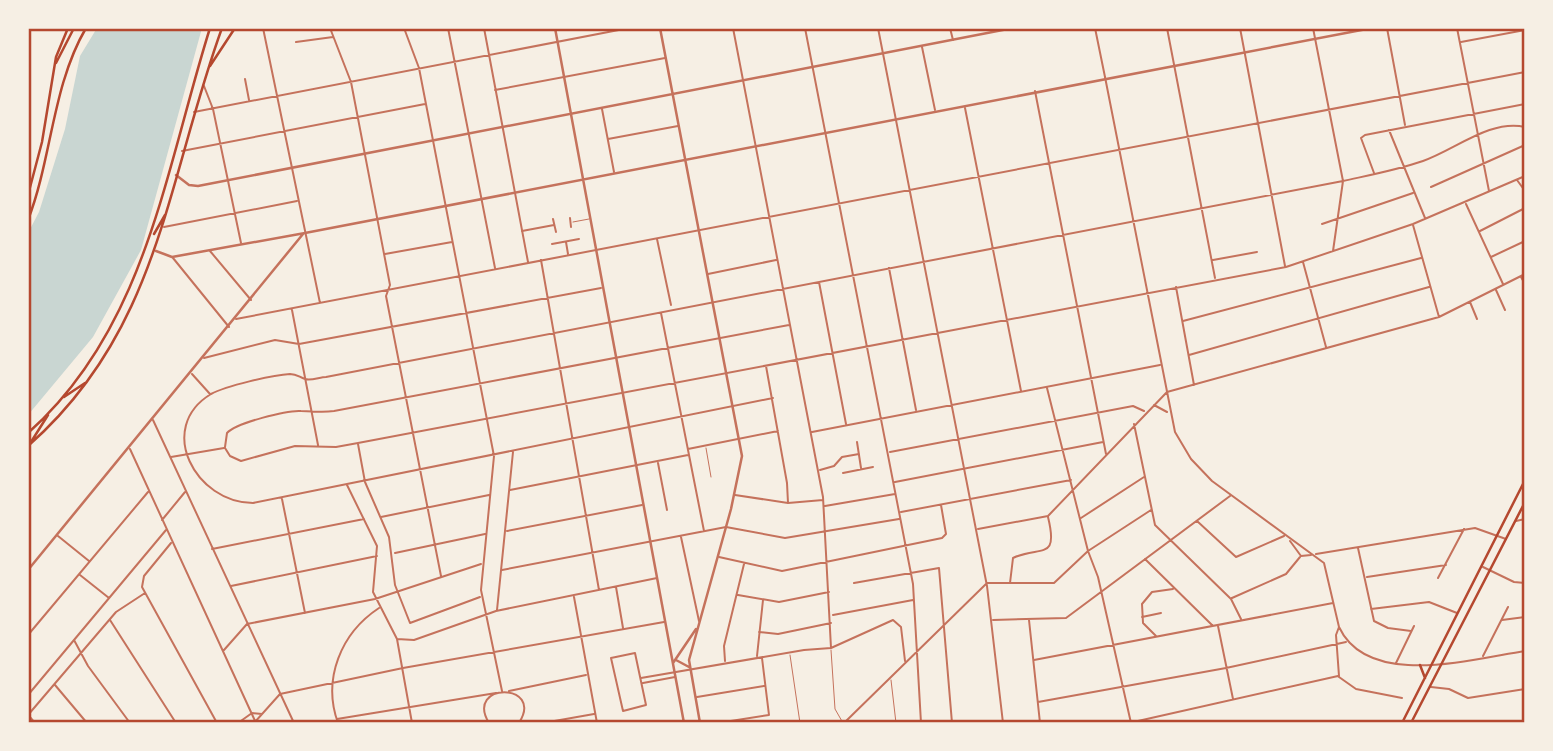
<svg xmlns="http://www.w3.org/2000/svg" width="1553" height="751" viewBox="0 0 1553 751" font-family="'Titillium Web',sans-serif">
<style>
.water{fill:#c9d6d2}
.lines{fill:none;stroke-linecap:round;stroke-linejoin:round}
.service{stroke:#c5725c;stroke-width:1}
.pedestrian{stroke:#c5725c;stroke-width:2}
.minor{stroke:#c5725c;stroke-width:2}
.tertiary{stroke:#c5725c;stroke-width:2.5}
.secondary{stroke:#b5482f;stroke-width:2.5}
.trunk{stroke:#b5482f;stroke-width:2.5}
.neatline{fill:none;stroke:#b5482f;stroke-width:2.5}
</style>
<rect width="100%" height="100%" fill="#f6efe4"/>
<path class="water" d="M97,28H202L141,250L93,337L28,415V233L39,212L65,129L80,56Z"/>
<g class="lines">
<path class="service" d="M573,222L589,219
M706,448L711,477
M831,650L835,709L843,723
M790,655L800,723
M891,680L896,723"/>
<path class="pedestrian" d="M1095,28L1105,77
M570,218L571,227
M553,219L556,232
M522,231L554,225
M657,239L671,305
M566,242L568,254
M552,244L579,239"/>
<path class="minor" d="M263,28L320,303
M330,28L351,82L390,285L386,296L441,576
M404,28L419,68L494,456L481,590L502,691
M448,28L495,268
M484,28L528,262
M733,28L823,497L831,648
M805,28L913,584L921,723
M878,28L987,586L1003,723
M950,28L953,40
M1167,28L1215,278
M1240,28L1285,266
M1313,28L1343,181L1333,251
M1387,28L1405,125
M1457,28L1489,191
M296,42L333,37
M1461,42L1525,30
M922,47L935,110
M1105,77L1175,432L1191,459L1212,481L1324,563L1339,627L1336,635L1339,676
M245,79L249,100
M204,86L213,109L241,243
M495,90L665,58
M1035,91L1106,454
M965,108L1021,391
M602,109L614,172
M194,112L629,28
M1389,130L1425,218
M608,139L678,126
M182,151L425,104
M1374,173L1361,138L1365,135L1525,104
M1517,180L1525,191
M1431,187L1525,145
M1466,204L1503,284
M1322,224L1413,193
M1413,225L1439,317
M164,227L297,201
M1480,231L1525,208
M210,251L251,300
M385,254L452,242
M1491,257L1525,241
M173,258L229,327
M541,260L599,590
M1213,260L1257,252
M1303,262L1326,347
M889,268L916,410
M708,274L776,260
M1521,277L1525,284
M819,282L846,424
M1176,287L1194,385
M1496,290L1505,310
M1470,302L1477,319
M292,310L318,445
M661,313L704,531
M236,319L1525,72
M1183,321L1421,258
M1189,355L1429,287
M204,358L275,340L299,344L601,288
M766,366L787,483L788,503
M192,374L210,394
M1047,388L1088,551L1098,577L1131,723
M773,398L253,503C196,503 155,428 211,394C226,386 272,375 290,374C297,374 299,377 305,379C311,381 320,377 326,377L1343,181C1370,175 1397,170 1423,161C1455,150 1490,119 1525,127
M1154,405L1167,412
M153,420L294,723
M1134,424L1155,525L1231,599L1241,619
M812,432L1160,365
M857,442L861,468
M358,444L365,482L389,537L395,585L410,623L480,597
M225,447L227,433C236,423 287,410 301,411C313,411 321,413 334,411L789,325
M225,448L230,456L241,461L295,446L336,447L358,443L1286,267L1413,224L1525,176
M130,449L256,723
M688,449L778,431
M890,452L1133,406L1144,411
M171,457L224,448
M658,463L667,510
M820,470L834,466L842,457L859,454
M843,473L873,467
M895,482L1103,442
M347,485L377,546L373,592L397,639L412,723
M510,490L688,455
M735,495L788,503L823,500
M282,499L305,613
M825,506L895,494
M901,512L1071,480
M381,517L489,495
M1081,518L1144,477
M162,520L185,492
M1197,521L1236,557L1284,536
M1516,521L1525,519
M978,529L1048,516L1167,392L1439,317L1525,274
M507,531L642,505
M58,536L89,561
M681,537L699,621
M1290,541L1301,556L1311,555
M171,543L144,576L142,587L217,723
M1358,548L1374,621L1388,628L1411,631
M212,549L364,519
M395,553L485,534
M1316,554L1475,528L1506,539
M719,557L782,571L942,538L946,534L941,505
M1145,559L1213,626
M1483,567L1514,582L1525,583
M502,570L726,527L785,538L899,519
M80,575L109,598
M1367,577L1446,565
M1438,578L1464,529
M854,583L939,568L952,723
M1010,583L1013,558C1040,545 1059,562 1048,517
M231,586L377,556
M616,587L623,628
M738,595L779,602L829,592
M574,597L597,723
M1232,598L1286,574L1300,557
M1371,609L1429,602L1457,613
M497,610L513,452
M833,615L913,600
M1142,617L1161,613
M110,620L176,723
M993,620L1066,618L1230,496
M1029,620L1040,723
M1502,620L1525,617
M1218,626L1233,699
M1339,627C1368,689 1472,659 1525,651
M759,632L778,634L831,623
M28,635L148,492
M1156,636L1143,623L1142,604L1152,592L1173,589
M397,639L414,640L496,611L657,578
M74,640L88,666L130,723
M224,650L247,624L375,599L481,564
M635,653L646,705L623,711L611,658Z
M757,656L763,600
M1483,656L1508,607
M1034,660L1333,603
M725,661L724,646L744,564
M1396,663L1414,626
M1339,677L1356,689L1402,698
M641,678L804,650L831,648L893,620L901,627L905,661
M643,683L675,677
M55,685L87,723
M1431,687L1449,689L1468,698L1525,689
M509,691L586,675
M28,695L166,530
M697,697L764,686
M1038,702L1226,668L1346,642
M28,715L116,612L145,593
M29,716L35,723
M337,719L496,693
M238,723L252,713L262,714
M254,723L280,694L403,668L664,622
M338,723C322,679 341,633 379,608
M489,723C464,682 545,682 519,723
M543,723L594,714
M718,723L769,715L762,658
M844,723L987,583H1054L1088,551L1151,510
M1129,723L1338,676"/>
<path class="tertiary" d="M555,28L684,723
M660,28L742,456L731,509L689,660L700,723
M176,175L189,185L198,186L1013,28
M156,251L172,257L305,233L1372,28
M28,570L303,234
M676,660L689,667
M673,663L696,629"/>
<path class="secondary" d="M1420,665L1425,678
M1402,723L1525,480
M1411,723L1525,502"/>
<path class="trunk" d="M56,63L74,28
M210,66L235,28
M28,195L42,142L56,57L68,28
M28,220C52,158 52,86 86,28
M154,234L165,215
M64,397L85,383
M28,433C146,328 165,171 210,28
M31,442L48,415
M28,446C160,330 166,182 222,28"/>
</g>
<rect width="1553" height="751" fill="none" stroke="#f6efe4" stroke-width="60"/>
<rect x="30" y="30" width="1493" height="691" class="neatline"/>
</svg>
